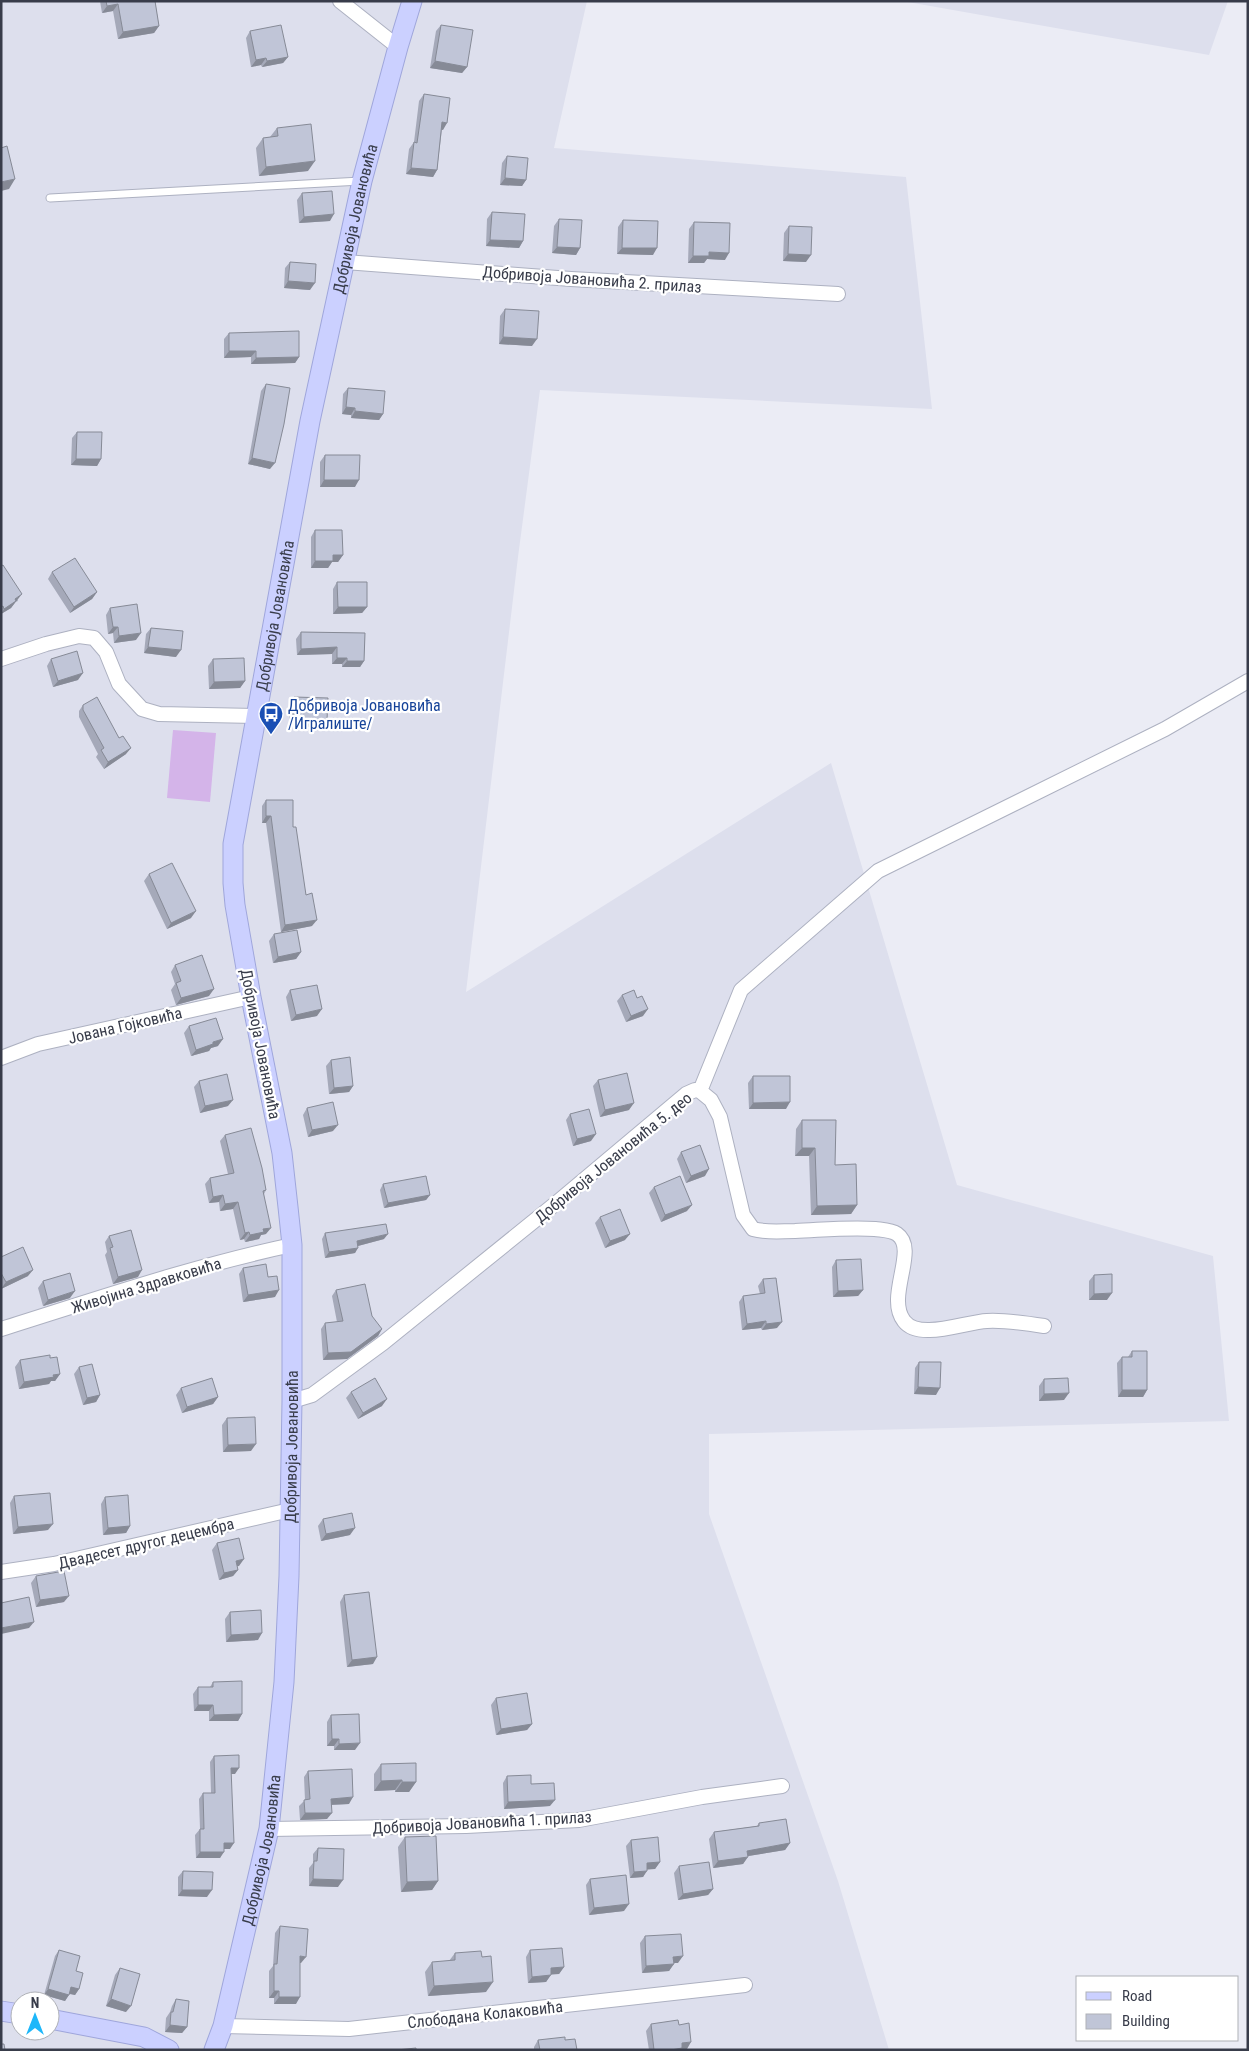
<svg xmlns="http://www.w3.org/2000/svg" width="1249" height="2051" viewBox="0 0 1249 2051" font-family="'Roboto Condensed',sans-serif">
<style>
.residential{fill:#dddfed;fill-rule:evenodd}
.green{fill:#d4b4e9}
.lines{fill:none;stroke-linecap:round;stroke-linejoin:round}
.lane-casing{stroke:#adb1c1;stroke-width:9}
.street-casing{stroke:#adb1c1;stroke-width:16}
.secondary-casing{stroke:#9fa6db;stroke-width:21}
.lane{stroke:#fff;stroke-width:7}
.street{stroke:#fff;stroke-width:14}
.secondary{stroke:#cbd0ff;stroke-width:19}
.wall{fill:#a5a9b9}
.shaded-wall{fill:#868a96}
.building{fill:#c0c5d7;stroke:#868a96}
.labels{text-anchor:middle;stroke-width:4.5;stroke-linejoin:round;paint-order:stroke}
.street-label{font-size:16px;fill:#383c4a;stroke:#fff}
.transit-label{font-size:16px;fill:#164399;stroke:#fff;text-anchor:start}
</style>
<rect width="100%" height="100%" fill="#ebecf5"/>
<path class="residential" d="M1,1H587L554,148L906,177L932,409L540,390L518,557L466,992L831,763L957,1185L1213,1256L1229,1421L709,1434V1514L838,1881L889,2050H1ZM20,2001H50V2031H20Z
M902,1H1228L1209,55Z"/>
<path class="green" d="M173,730L216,733L210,802L167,798Z"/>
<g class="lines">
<defs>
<path id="lane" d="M50,198L361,181"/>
<path id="street" d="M340,1L398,47
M345,262L571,279L838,294
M1,659L46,644L79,636L94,638L106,652L119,684L142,709L159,714L255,716
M1,1058L38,1044L251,997
M700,1091L741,990L878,871L1165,729L1248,681
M1,1329C97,1299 193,1266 292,1245
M292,1401L312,1395L383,1343L560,1200L686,1094L695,1090L700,1091L711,1100L720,1117L743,1215L753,1229C767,1233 781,1231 795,1231C821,1230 849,1227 875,1229C882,1230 891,1230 897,1234C919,1249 885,1297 904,1321C919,1341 965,1322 987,1321C1006,1320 1025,1323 1044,1326
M1,1572L54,1564L290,1510
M269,1829L466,1826L579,1820L702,1797L782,1786
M223,2026L349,2029L745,1985"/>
<g id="secondary">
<path d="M1,2011L20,2014"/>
<path d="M50,2019L144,2037L169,2050"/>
<path id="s1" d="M214,2050L223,2026L269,1829L284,1682L289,1576L292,1401V1245L288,1207L282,1153L251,997L235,905L233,883V844L310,421L362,181L398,47L412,1"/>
</g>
</defs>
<use href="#lane" class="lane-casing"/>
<use href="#street" class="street-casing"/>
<use href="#secondary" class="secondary-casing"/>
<use href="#lane" class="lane"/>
<use href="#street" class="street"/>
<use href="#secondary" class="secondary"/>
</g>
<path class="wall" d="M100,1H155L159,26L154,33L118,39L113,11L102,13Z
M441,25L467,67L462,73L430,68L436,31Z
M250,31L288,57L283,63L262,67L261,65L251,67L246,38Z
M424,94L443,130L442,129L437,170L433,177L406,174L409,149L414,142L419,101Z
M277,128L308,171L259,176L256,148L263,138L270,137Z
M507,156L526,180L522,186L500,185L502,163Z
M302,193L330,221L299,223L297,200Z
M492,212L523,241L519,248L486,246L487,219Z
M559,219L580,248L576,255L552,253L554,226Z
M623,220L653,255L617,254L618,227Z
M694,222L725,260L707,259L704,263H688L689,229Z
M789,226L806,262L783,261L784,233Z
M290,262L310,290L284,288L285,268Z
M505,309L532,346L499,344L500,316Z
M229,333L299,357L295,363L251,364V357L224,358V339Z
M266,384L270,469L248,464L261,391Z
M348,388L383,414L379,420L351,418V415L342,414L343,394Z
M77,432L101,459L97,466L71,465L72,438Z
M325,455L355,487H320V462Z
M315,530L343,555L338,562H332L328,568H311V537Z
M1,566L18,601L15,602L11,608L1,614Z
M52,572L97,592L92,599L70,613L48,579Z
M337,582L367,607L362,613L333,614V589Z
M110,608L136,640L114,643L113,633L108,634L106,615Z
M151,628L176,657L144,653L146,634Z
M301,632L365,633L364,661L360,667H342V664H332V654L297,655L296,639Z
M51,659L78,680L53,687L47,666Z
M213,659L245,681L240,688L209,689L208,666Z
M294,697L323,727L289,726L290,704Z
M83,705L126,754L104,769L96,757L98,754L79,717V711Z
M266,800L293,827L312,926L281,932L266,823H262V806Z
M149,874L191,918L167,929L144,881Z
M274,934L301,952L296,959L273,963L269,941Z
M175,965L209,996L176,1005L171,990L175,984L171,972Z
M290,990L317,1016L291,1021L286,997Z
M622,995L637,998L643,1016L626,1022L617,1001Z
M189,1026L218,1046L211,1048L209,1051L191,1056L184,1033Z
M331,1060L353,1086L349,1092L329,1094L326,1066Z
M753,1076L786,1109H749L748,1083Z
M598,1080L629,1110L600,1117L593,1086Z
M199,1081L228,1106L200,1113L194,1087Z
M307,1108L333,1131L308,1137L303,1115Z
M570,1114L591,1141L573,1146L566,1120Z
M802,1120L857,1205L851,1214L811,1215L809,1156H795L796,1129Z
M225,1135L266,1190L264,1194L266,1234L261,1235L259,1239L245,1242L244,1239L240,1240L233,1209L220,1211L219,1202L209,1203L205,1184L210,1178L228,1174L220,1141Z
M681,1152L705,1176L686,1183L677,1159Z
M383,1184L430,1195L426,1200L384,1208L380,1190Z
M654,1187L687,1211L661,1222L649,1193Z
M600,1217L625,1240L605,1248L595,1223Z
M325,1233L384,1239L358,1246L355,1253L325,1258L322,1239Z
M109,1236L138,1277L113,1284L105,1255L107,1252L105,1242Z
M1,1257L28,1276L1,1289Z
M836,1260L863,1290L858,1296L833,1297L832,1267Z
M243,1268L268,1277L275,1297L243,1302L239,1274Z
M1094,1275L1107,1300H1089V1281Z
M763,1279L777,1328L762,1330L761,1328L742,1330L739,1302L743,1296L760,1294L758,1286Z
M43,1281L70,1298L43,1306L38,1288Z
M336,1290L382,1329L378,1336L347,1359L323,1360L321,1329L325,1323L337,1322L332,1296Z
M1132,1351L1147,1390L1143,1397H1118L1117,1363L1122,1357H1128Z
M20,1360L60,1374L55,1381H51L49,1384L19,1389L15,1367Z
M919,1362L936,1395L914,1394L915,1368Z
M79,1367L100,1395L96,1402L83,1405L74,1374Z
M1044,1379L1064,1400L1039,1401V1386Z
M181,1388L218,1397L213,1404L182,1413L176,1395Z
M351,1392L382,1406L358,1419L346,1398Z
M227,1418L251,1451L223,1452L222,1425Z
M14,1496L48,1530L13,1534L10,1503Z
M105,1497L130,1526L126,1533L103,1535L101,1504Z
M323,1519L350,1535L321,1541L318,1526Z
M217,1543L239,1566H237L238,1570L233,1576L219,1580L212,1550Z
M36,1576L64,1602L36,1607L31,1583Z
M344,1595L373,1664L347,1667L340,1602Z
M230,1612L258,1640L226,1642L225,1619Z
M213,1682L242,1714L238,1721H209V1711H194L193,1694L198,1687H210Z
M496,1698L532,1724L527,1730L496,1735L491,1705Z
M331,1715L355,1750H334V1746H327V1722Z
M214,1756L235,1774H231L230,1849H224L220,1858H196L195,1835L200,1829L199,1799L203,1793H211L210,1762Z
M381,1764L416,1782L409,1792H395V1790L374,1791V1774Z
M308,1771L349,1804L331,1805L327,1819L300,1820L299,1806L305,1800L304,1777Z
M507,1776L531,1784L550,1806L504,1809L503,1783Z
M759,1823L790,1843L785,1850L748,1856L743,1864L713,1868L709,1839L714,1832L757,1826Z
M405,1837L438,1881L432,1890L401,1892L398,1847Z
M631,1840L660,1862L655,1869H647L643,1877L630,1878L626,1846Z
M318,1848L338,1887L309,1886V1868L313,1863V1854Z
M679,1866L713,1889L708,1895L678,1900L674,1873Z
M183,1871L207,1897L178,1896V1877Z
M590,1879L624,1911L589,1915L586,1885Z
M280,1926L301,1963H300L296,2004H274V1998H269V1971L273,1966L275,1933Z
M645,1936L678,1963H674L669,1971L642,1973L640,1943Z
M59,1950L76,1971L79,1989L75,1995L69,1994L65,2001L44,1995L55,1956Z
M530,1950L564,1967L559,1974H551L546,1982L528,1983L526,1957Z
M455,1953L486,1992L428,1996L425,1972L432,1962L449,1961Z
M120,1968L126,2012L106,2006L115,1975Z
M176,1999L187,2027L182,2033L165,2032L166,2018L170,2012L172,2006Z
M651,2024L679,2025L687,2049L681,2050H649L646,2031Z
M538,2040H565L577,2050H534V2047Z"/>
<path class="shaded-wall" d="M118,4L113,11L102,13L107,6Z
M159,26L154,33L118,39L123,32Z
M288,57L283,63L262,67L267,61Z
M266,58L261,65L251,67L256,60Z
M435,61L467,67L462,73L430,68Z
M442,122L447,123L443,130L438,129Z
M315,161L308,171L259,176L266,167Z
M411,168L437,170L433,177L406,174Z
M505,178L526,180L522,186L500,185Z
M15,179L9,189L1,191V182Z
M334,214L330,221L299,223L304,217Z
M490,240L523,241L519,248L486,246Z
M557,247L580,248L576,255L552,253Z
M622,248H657L653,255L617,254Z
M709,252L729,253L725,260L707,259L704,263H688L693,256Z
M788,254L811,255L806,262L783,261Z
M288,281L315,283L310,290L284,288Z
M503,337L537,339L532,346L499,344Z
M229,351H256L251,357L224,358Z
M299,357L295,363L251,364L256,358Z
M346,407L355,408L351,415L342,414Z
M355,411L383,414L379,420L351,418Z
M252,458L275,463L270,469L248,464Z
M76,459H101L97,466L71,465Z
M324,480H359L355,487H320Z
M333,555H343L338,562H332L328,568H311L315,561Z
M97,592L92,599L70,613L74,607Z
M22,594L11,608L1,614L4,609L15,599Z
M338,607H367L362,613L333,614Z
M113,627H118L113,633L108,634Z
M141,633L136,640L114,643L119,636Z
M148,647L181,650L176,657L144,653Z
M337,647L332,654L297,655L301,649Z
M337,658H347L342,664H332Z
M347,661H364L360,667H342Z
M83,673L78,680L53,687L58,681Z
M245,681L240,688L209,689L214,682Z
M294,720H327L323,727L289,726Z
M131,748L126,754L104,769L108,762Z
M266,816H271L266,823H262Z
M196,911L191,918L167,929L171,923Z
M317,920L312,926L281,932L285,925Z
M301,952L296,959L273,963L278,957Z
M214,989L209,996L176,1005L181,998Z
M322,1009L317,1016L291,1021L296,1015Z
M648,1009L643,1016L626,1022L631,1016Z
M223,1039L218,1046L211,1048L209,1051L191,1056L196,1050L213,1042Z
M353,1086L349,1092L329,1094L334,1088Z
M233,1100L228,1106L200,1113L205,1106Z
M790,1102L786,1109H749L753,1103Z
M634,1103L629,1110L600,1117L605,1110Z
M338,1125L333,1131L308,1137L312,1130Z
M596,1134L591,1141L573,1146L577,1139Z
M802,1148H815L809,1156H795Z
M709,1169L705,1176L686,1183L691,1176Z
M223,1195L219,1202L209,1203L213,1197Z
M430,1195L426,1200L384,1208L388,1203Z
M238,1202L233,1209L220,1211L225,1204Z
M692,1205L687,1211L661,1222L665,1215Z
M857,1205L851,1214L811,1215L817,1206Z
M271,1228L266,1234L261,1235L259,1239L245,1242L250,1235L263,1229Z
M249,1232L244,1239L240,1240L245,1233Z
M388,1234L384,1239L354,1247L357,1241Z
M630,1234L625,1240L605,1248L610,1241Z
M358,1248L355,1253L325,1258L329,1252Z
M33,1270L28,1276L1,1289L6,1282Z
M142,1270L138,1277L113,1284L118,1277Z
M279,1290L275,1297L243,1302L248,1295Z
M863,1290L858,1296L833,1297L838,1291Z
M75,1291L70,1298L43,1306L48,1300Z
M1112,1293L1107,1300H1089L1094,1294Z
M766,1321L761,1328L742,1330L747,1324Z
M782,1322L777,1328L762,1330L766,1324Z
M382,1329L378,1336L347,1359L323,1360L328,1353Z
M60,1374L55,1381H51L49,1384L19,1389L24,1382Z
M918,1387L940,1388L936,1395L914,1394Z
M1122,1390H1147L1143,1397H1118Z
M1069,1393L1064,1400L1039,1401L1044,1394Z
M100,1395L96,1402L83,1405L87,1398Z
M218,1397L213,1404L182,1413L187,1407Z
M387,1399L382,1406L358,1419L363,1413Z
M256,1444L251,1451L223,1452L228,1445Z
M53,1524L48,1530L13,1534L18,1527Z
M130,1526L126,1533L103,1535L108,1528Z
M355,1528L350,1535L321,1541L326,1534Z
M244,1559L239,1566L231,1567L236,1561Z
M238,1570L233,1576L219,1580L224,1573Z
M69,1596L64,1602L36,1607L40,1600Z
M34,1622L29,1628L1,1634V1628Z
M262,1633L258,1640L226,1642L231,1635Z
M377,1657L373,1664L347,1667L352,1660Z
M198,1705H213L209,1711H194Z
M242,1714L238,1721H209L214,1715Z
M532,1724L527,1730L496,1735L501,1729Z
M332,1739H339L334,1746H327Z
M360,1743L355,1750H334L339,1744Z
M231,1768H239L235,1774H227Z
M402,1780L395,1790L374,1791L381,1781Z
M402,1782H416L409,1792H395Z
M353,1797L349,1804L326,1805L331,1799Z
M555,1800L550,1806L504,1809L508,1802Z
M305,1813H332L327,1819L300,1820Z
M224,1843H234L230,1849H219Z
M790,1843L785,1850L742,1857L747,1851Z
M200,1852H224L220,1858H196Z
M748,1857L743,1864L713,1868L718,1861Z
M660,1862L655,1869L642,1870L647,1863Z
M647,1871L643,1877L630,1878L634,1872Z
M313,1879L343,1880L338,1887L309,1886Z
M438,1881L432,1890L401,1892L407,1882Z
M713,1889L708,1895L678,1900L683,1894Z
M182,1890H212L207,1897L178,1896Z
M629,1904L624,1911L589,1915L594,1908Z
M300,1956L306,1957L301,1963H295Z
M683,1956L678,1963H669L673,1957Z
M674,1964L669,1971L642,1973L646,1966Z
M564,1967L559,1974L546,1975L551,1968Z
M551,1975L546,1982L528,1983L532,1977Z
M493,1982L486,1992L428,1996L434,1986Z
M71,1987L79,1989L75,1995L67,1993Z
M48,1989L69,1995L65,2001L44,1995Z
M274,1991H279L274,1998H269Z
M279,1997H300L296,2004H274Z
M111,1999L131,2006L126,2012L106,2006Z
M170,2025L187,2027L182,2033L165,2032Z
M691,2042L687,2049L671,2050L682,2043Z"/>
<path class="building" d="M106,1H155L159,26L123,32L118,4L107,6Z
M281,25L288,57L267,61L266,58L256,60L250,31Z
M441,25L473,30L467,67L435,61Z
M424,94L450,98L447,123L442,122L437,170L411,168L414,142L417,143Z
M311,124L315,161L266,167L263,138L278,136L277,128Z
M7,146L15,179L1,182V148Z
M507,156L528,158L526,180L505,178Z
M332,191L334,214L304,217L302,193Z
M492,212L525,214L523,241L490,240Z
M559,219L582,220L580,248L557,247Z
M623,220L658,221L657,248H622Z
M694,222L730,223L729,253L709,252V256H693Z
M789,226L812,227L811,255L788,254Z
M290,262L316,264L315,283L288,281Z
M505,309L539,311L537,339L503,337Z
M299,331V357L256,358V351H229V333Z
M266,384L290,388L284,424L275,463L252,458Z
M348,388L385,391L383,414L355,411V408L346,407Z
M77,432H102L101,459H76Z
M325,455H360L359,480H324Z
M315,530H342L343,555H333V561H315Z
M75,558L97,592L74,607L52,572Z
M3,565L22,594L15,599L16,601L4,609L3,606L1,607V566Z
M337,582H367V607H338Z
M137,604L141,633L119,636L118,627H113L110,608Z
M151,628L183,631L181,650L148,647Z
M301,632L365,633L364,661H347V658H337V647L301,649Z
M77,651L83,673L58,681L51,659Z
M244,658L245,681L214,682L213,659Z
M97,697L119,738L123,736L131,748L108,762L101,750L104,748L83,710V705Z
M294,697L328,698L327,720H294Z
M266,800H293V827H296L306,895L312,893L317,920L285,925L271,816H266Z
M172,863L196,911L171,923L149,874Z
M297,930L301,952L278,957L274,934Z
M202,955L214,989L181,998L176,983L181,981L175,965Z
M317,985L322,1009L296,1015L290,990Z
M634,990L637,998L642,996L648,1009L631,1016L622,995Z
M216,1018L223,1039L213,1042V1044L196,1050L189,1026Z
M350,1057L353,1086L334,1088L331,1060Z
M627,1073L634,1103L605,1110L598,1080Z
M227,1074L233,1100L205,1106L199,1081Z
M753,1076H790V1102L753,1103Z
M333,1102L338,1125L312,1130L307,1108Z
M589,1109L596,1134L577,1139L570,1114Z
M802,1120H836L835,1165L856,1164L857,1205L817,1206L815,1148H802Z
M251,1128L262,1168L266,1190L263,1191L271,1228L263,1229L264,1232L250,1235L249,1232L245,1233L238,1202L225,1204L223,1195L213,1197L210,1178L234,1173L225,1135Z
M700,1145L709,1169L691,1176L681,1152Z
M426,1176L430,1195L388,1203L383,1184Z
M680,1176L692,1205L665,1215L654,1187Z
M620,1209L630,1234L610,1241L600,1217Z
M386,1224L388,1234L357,1241L358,1248L329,1252L325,1233Z
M131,1230L142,1270L118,1277L110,1248L113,1247L109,1236Z
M23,1247L33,1270L6,1282L1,1273V1257Z
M861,1259L863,1290L838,1291L836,1260Z
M266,1264L268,1277L277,1276L279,1290L248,1295L243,1268Z
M70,1273L75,1291L48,1300L43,1281Z
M1112,1274V1293L1094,1294V1275Z
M776,1278L782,1322L766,1324V1321L747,1324L743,1296L765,1293L763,1279Z
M365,1284L372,1316L382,1329L351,1352L328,1353L325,1323L343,1321L336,1290Z
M1132,1351H1147V1390H1122V1357H1132Z
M50,1355V1358L57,1357L60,1374L53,1375L54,1377L24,1382L20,1360Z
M919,1362H941L940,1388L918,1387Z
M92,1364L100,1395L87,1398L79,1367Z
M212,1378L218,1397L187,1407L181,1388Z
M375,1378L387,1399L363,1413L351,1392Z
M1068,1378L1069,1393L1044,1394V1379Z
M255,1417L256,1444L228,1445L227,1418Z
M50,1493L53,1524L18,1527L14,1496Z
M128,1495L130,1526L108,1528L105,1497Z
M352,1513L355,1528L326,1534L323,1519Z
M239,1538L244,1559L236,1561L238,1570L224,1573L217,1543Z
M64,1571L69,1596L40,1600L36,1576Z
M369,1592L377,1657L352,1660L344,1595Z
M29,1597L34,1622L1,1628V1603Z
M261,1610L262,1633L231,1635L230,1612Z
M242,1681V1714L214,1715L213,1705H198V1687H213V1682Z
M527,1693L532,1724L501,1729L496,1698Z
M359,1714L360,1743L339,1744V1739H332L331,1715Z
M239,1755V1768H231L234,1843H224V1852H200V1829H204L203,1793H215L214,1756Z
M416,1763V1782H402V1780L381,1781V1764Z
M352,1769L353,1797L331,1799L332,1813H305L304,1800L310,1799L308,1771Z
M531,1775V1784L554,1783L555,1800L508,1802L507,1776Z
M786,1819L790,1843L747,1851L748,1857L718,1861L714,1832L759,1826V1823Z
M436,1836L438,1881L407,1882L405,1837Z
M658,1837L660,1862L647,1863V1871L634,1872L631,1840Z
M318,1848L344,1849L343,1880L313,1879L314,1861H317Z
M709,1862L713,1889L683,1894L679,1866Z
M183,1871L213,1872L212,1890H182Z
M626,1875L629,1904L594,1908L590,1879Z
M280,1926L308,1929L306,1957L300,1956V1997H279V1991H274V1964H277Z
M681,1934L683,1956L673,1957L674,1964L646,1966L645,1936Z
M562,1948L564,1967L551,1968V1975L532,1977L530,1950Z
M59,1950L80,1956L76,1971L83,1973L79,1989L71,1987L69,1995L48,1989Z
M481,1951L482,1957L491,1956L493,1982L434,1986L432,1962L455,1960V1953Z
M120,1968L140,1974L131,2006L111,1999Z
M176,1999L189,2001L187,2027L170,2025L171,2012H173Z
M678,2020L679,2025L689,2023L691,2042L682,2043V2048L671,2050H654L651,2024Z
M565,2037V2040L575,2039L577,2050H540L538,2040Z
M1,2044H4L5,2050H1Z
M416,2048V2050H397Z"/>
<defs>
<symbol id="bus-pin" viewBox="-11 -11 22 30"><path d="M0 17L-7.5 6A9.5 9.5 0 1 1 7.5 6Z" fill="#1a4fb4" stroke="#fff"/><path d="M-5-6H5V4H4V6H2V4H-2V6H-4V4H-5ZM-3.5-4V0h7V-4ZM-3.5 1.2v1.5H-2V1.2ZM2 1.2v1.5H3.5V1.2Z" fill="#fff"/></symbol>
</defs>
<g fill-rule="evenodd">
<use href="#bus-pin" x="257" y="700" width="28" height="38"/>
</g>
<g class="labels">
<g class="street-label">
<text dy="6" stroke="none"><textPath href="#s1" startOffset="1856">Добривоја Јовановића</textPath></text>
<text transform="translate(592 279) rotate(4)" y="6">Добривоја Јовановића 2. прилаз</text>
<text dy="6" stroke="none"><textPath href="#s1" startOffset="1451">Добривоја Јовановића</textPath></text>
<text transform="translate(125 1025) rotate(-13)" y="6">Јована Гојковића</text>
<text transform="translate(261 1044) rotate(79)" y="6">Добривоја Јовановића</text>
<text transform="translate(613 1157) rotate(-39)" y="6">Добривоја Јовановића 5. део</text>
<text transform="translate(146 1285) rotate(-17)" y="6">Живојина Здравковића</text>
<text dy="6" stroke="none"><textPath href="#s1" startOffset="611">Добривоја Јовановића</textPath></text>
<text transform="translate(146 1543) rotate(-13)" y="6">Двадесет другог децембра</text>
<text transform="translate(482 1822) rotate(-3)" y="6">Добривоја Јовановића 1. прилаз</text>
<text dy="6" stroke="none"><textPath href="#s1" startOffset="206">Добривоја Јовановића</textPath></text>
<text transform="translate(485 2014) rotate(-6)" y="6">Слободана Колаковића</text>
</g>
<g class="transit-label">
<text x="288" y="711">Добривоја Јовановића<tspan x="288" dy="18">/Игралиште/</tspan></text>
</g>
</g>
<rect width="1249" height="2051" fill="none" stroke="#383c4a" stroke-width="5"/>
<rect x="1076" y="1976" width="162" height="65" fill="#ffffff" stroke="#afb1b7"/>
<rect x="1086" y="1992" width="25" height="8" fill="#cbd0ff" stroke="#afb1b7"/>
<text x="1122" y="2001" font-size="15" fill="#383c4a">Road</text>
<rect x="1086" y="2014" width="25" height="15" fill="#c0c5d7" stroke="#afb1b7"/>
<text x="1122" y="2026" font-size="15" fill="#383c4a">Building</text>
<g transform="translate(35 2016)"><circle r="24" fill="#ffffff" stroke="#afb1b7"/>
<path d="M0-4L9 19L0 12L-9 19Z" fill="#1db7fa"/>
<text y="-8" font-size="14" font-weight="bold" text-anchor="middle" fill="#383c4a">N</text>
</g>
</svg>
